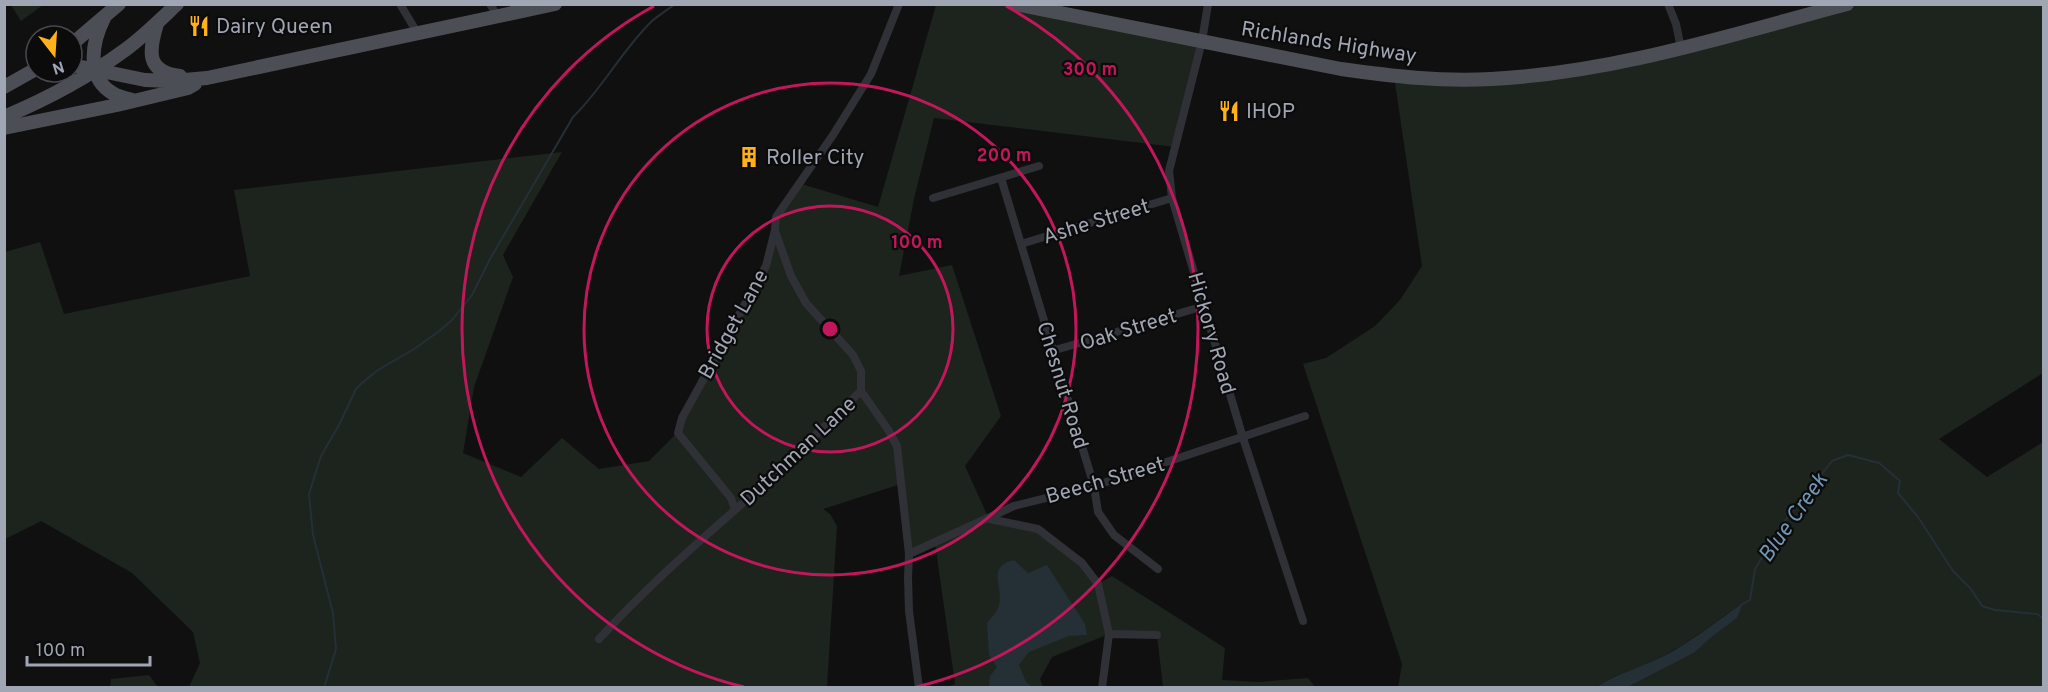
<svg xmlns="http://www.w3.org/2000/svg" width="2048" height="692" viewBox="0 0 2048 692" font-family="Overpass,sans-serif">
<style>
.green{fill:#1c241d}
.water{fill:#252f36}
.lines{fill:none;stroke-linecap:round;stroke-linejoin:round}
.stream{stroke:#252f36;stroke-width:2}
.minor{stroke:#303137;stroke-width:8}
.primary{stroke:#4c4e56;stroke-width:14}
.ring{fill:none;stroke:#c2185b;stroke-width:3}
.labels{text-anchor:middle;stroke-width:4.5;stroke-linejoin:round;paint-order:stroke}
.poi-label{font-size:21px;fill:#a0a6b3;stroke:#0b0b0c;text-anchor:start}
.street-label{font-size:21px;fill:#a0a6b3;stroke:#0b0b0c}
.water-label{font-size:22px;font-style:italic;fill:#7395b2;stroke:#0b0b0c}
.centre{fill:#c2185b;stroke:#0b0b0c;stroke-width:3}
.ring-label{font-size:18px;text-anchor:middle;font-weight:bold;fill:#c2185b;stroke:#0b0b0c;stroke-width:4.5;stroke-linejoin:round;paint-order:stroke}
</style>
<rect width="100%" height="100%" fill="#101011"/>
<path class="green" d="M11,5H43L21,21Z
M936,5H1015L1202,41L1175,147L934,118L914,199L899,276L952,265L1001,416L965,466L989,519L1038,529L1058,544L1098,584L1112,576L1225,648L1222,680L1259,682L1308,678L1315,687H1163L1157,636L1109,634L1052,657L1040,679L1043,687H947L955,684L935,543L909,554L901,484L823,509L830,514L837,526L827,687H189L200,663L193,632L132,573L41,521L5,539V252L40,242L64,314L250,276L234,190L562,152L503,255L513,277L474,387L463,453L521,477L562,438L599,469L649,461L678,432L766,266L776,217L798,183L878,207Z
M1847,5H2043V373L1939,439L1987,477L2043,442V687H1628L1694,653L1714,635L1742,604C1719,619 1696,638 1672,651C1648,665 1620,672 1596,687H1398L1402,664L1303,364L1326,358L1375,326L1400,300L1422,266L1394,76L1526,77Z
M149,675L158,687H110L111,679Z"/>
<path class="water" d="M1014,560L1028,573L1047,565L1085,624L1087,635L1069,636L1029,652L1019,665L1026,682L1033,687H989L990,676L997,667L989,655L987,623C990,619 996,613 998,608C1006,589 984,567 1014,560Z
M1743,603L1737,618L1714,635L1694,653L1628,687H1596C1620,672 1648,665 1673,651C1697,637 1720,619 1743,603Z"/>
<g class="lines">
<path class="stream" d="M1741,605L1750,600L1755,569L1784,522L1832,461L1848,455L1879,463L1900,481L1898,493L1918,517L1953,571L1971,589L1982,606L1995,610L2037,614L2044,619
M324,688L336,649L333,613L313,535L309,494L321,456L339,425L356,389L362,383L378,370L414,349L438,332L452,320L472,295L490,259L573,117C603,88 622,50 652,21C659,15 667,10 675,4"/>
<path class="minor" d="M400,4L418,34
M490,4L498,17
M1208,4L1202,41L1169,171L1172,198L1243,438L1303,621
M1668,4L1676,24L1681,48
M1001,178L1094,486L1098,512L1114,535L1158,569
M933,198L1039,166
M1021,244L1172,198
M1052,351L1204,306
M861,391L889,431L897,446L909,554L908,578L909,611L919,688
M735,510L731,498L678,433L682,418L766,266L775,230L776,217L833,135L871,74L899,4
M990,519L1038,529L1082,563L1098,584L1109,634L1102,688
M909,554L1014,506L1094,486L1305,416
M1109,634L1157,635
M599,639C642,592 687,552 735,510C778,473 819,431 861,391V371L853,355L806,303L791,276L775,231"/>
<path class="primary" d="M1015,4L1341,69C1391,76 1441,82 1491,79C1613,73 1730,35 1847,4
M104,18C92,42 85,78 114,94C119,97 126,98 132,100
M157,24C149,50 145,72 180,76
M72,44L119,4
M72,65L145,80L173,81L207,78L555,4
M4,87L36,69
M4,117C47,99 88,77 125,50C143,37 160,20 177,4
M4,128L117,105L188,88L195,84"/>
</g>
<g class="ring">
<circle cx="830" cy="329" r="123"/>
<circle cx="830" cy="329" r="246"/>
<path d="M744 687A368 368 0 0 1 654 6M1006 6A368 368 0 0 1 916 687"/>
</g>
<defs>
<symbol id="restaurant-bare" viewBox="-9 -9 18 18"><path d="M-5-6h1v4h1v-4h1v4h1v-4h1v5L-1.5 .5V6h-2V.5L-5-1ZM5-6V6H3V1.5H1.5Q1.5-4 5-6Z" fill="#ffb11a" stroke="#0b0b0c" stroke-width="2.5" paint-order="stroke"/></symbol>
<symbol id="building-bare" viewBox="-9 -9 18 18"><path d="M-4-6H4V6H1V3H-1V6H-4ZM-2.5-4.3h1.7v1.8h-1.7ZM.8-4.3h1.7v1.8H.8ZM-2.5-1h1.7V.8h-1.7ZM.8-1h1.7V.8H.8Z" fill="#ffb11a" stroke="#0b0b0c" stroke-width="2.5" paint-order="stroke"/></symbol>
</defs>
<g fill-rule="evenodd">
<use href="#restaurant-bare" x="184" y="11" width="30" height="30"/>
<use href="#restaurant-bare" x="1214" y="96" width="30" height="30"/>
<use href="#building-bare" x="734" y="142" width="30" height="30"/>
</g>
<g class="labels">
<g class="poi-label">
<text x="216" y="33">Dairy Queen</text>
<text x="1246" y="118">IHOP</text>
<text x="766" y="164">Roller City</text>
</g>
<g class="street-label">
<text transform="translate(1329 42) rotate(9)" y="7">Richlands Highway</text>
<text transform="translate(1096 221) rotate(-17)" y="7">Ashe Street</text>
<text transform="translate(733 324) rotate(-61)" y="7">Bridget Lane</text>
<text transform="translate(1128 329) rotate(-17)" y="7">Oak Street</text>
<text transform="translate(1212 333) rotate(74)" y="7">Hickory Road</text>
<text transform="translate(1063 385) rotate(73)" y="7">Chesnut Road</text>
<text transform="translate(798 451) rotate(-43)" y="7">Dutchman Lane</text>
<text transform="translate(1105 480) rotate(-16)" y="7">Beech Street</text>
</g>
<g class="water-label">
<text transform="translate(1792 517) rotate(-55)" y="8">Blue Creek</text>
</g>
</g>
<circle cx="830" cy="329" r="9" class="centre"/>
<g class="ring-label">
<text x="1090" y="75">300 m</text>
<text x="1004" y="161">200 m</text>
<text x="917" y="248">100 m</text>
</g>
<rect width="2048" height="692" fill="none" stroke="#a0a6b3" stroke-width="12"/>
<g transform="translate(54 54) rotate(163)"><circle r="28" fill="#0b0b0c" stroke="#47494f" stroke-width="1.5"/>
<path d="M0-4.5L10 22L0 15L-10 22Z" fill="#ffb11a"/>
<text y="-9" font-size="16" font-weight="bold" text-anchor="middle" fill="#a0a6b3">N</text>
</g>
<path d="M27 656v9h123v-9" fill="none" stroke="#a0a6b3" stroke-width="3"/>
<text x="36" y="656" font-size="18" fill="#a0a6b3" stroke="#0b0b0c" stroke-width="4.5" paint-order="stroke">100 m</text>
</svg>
